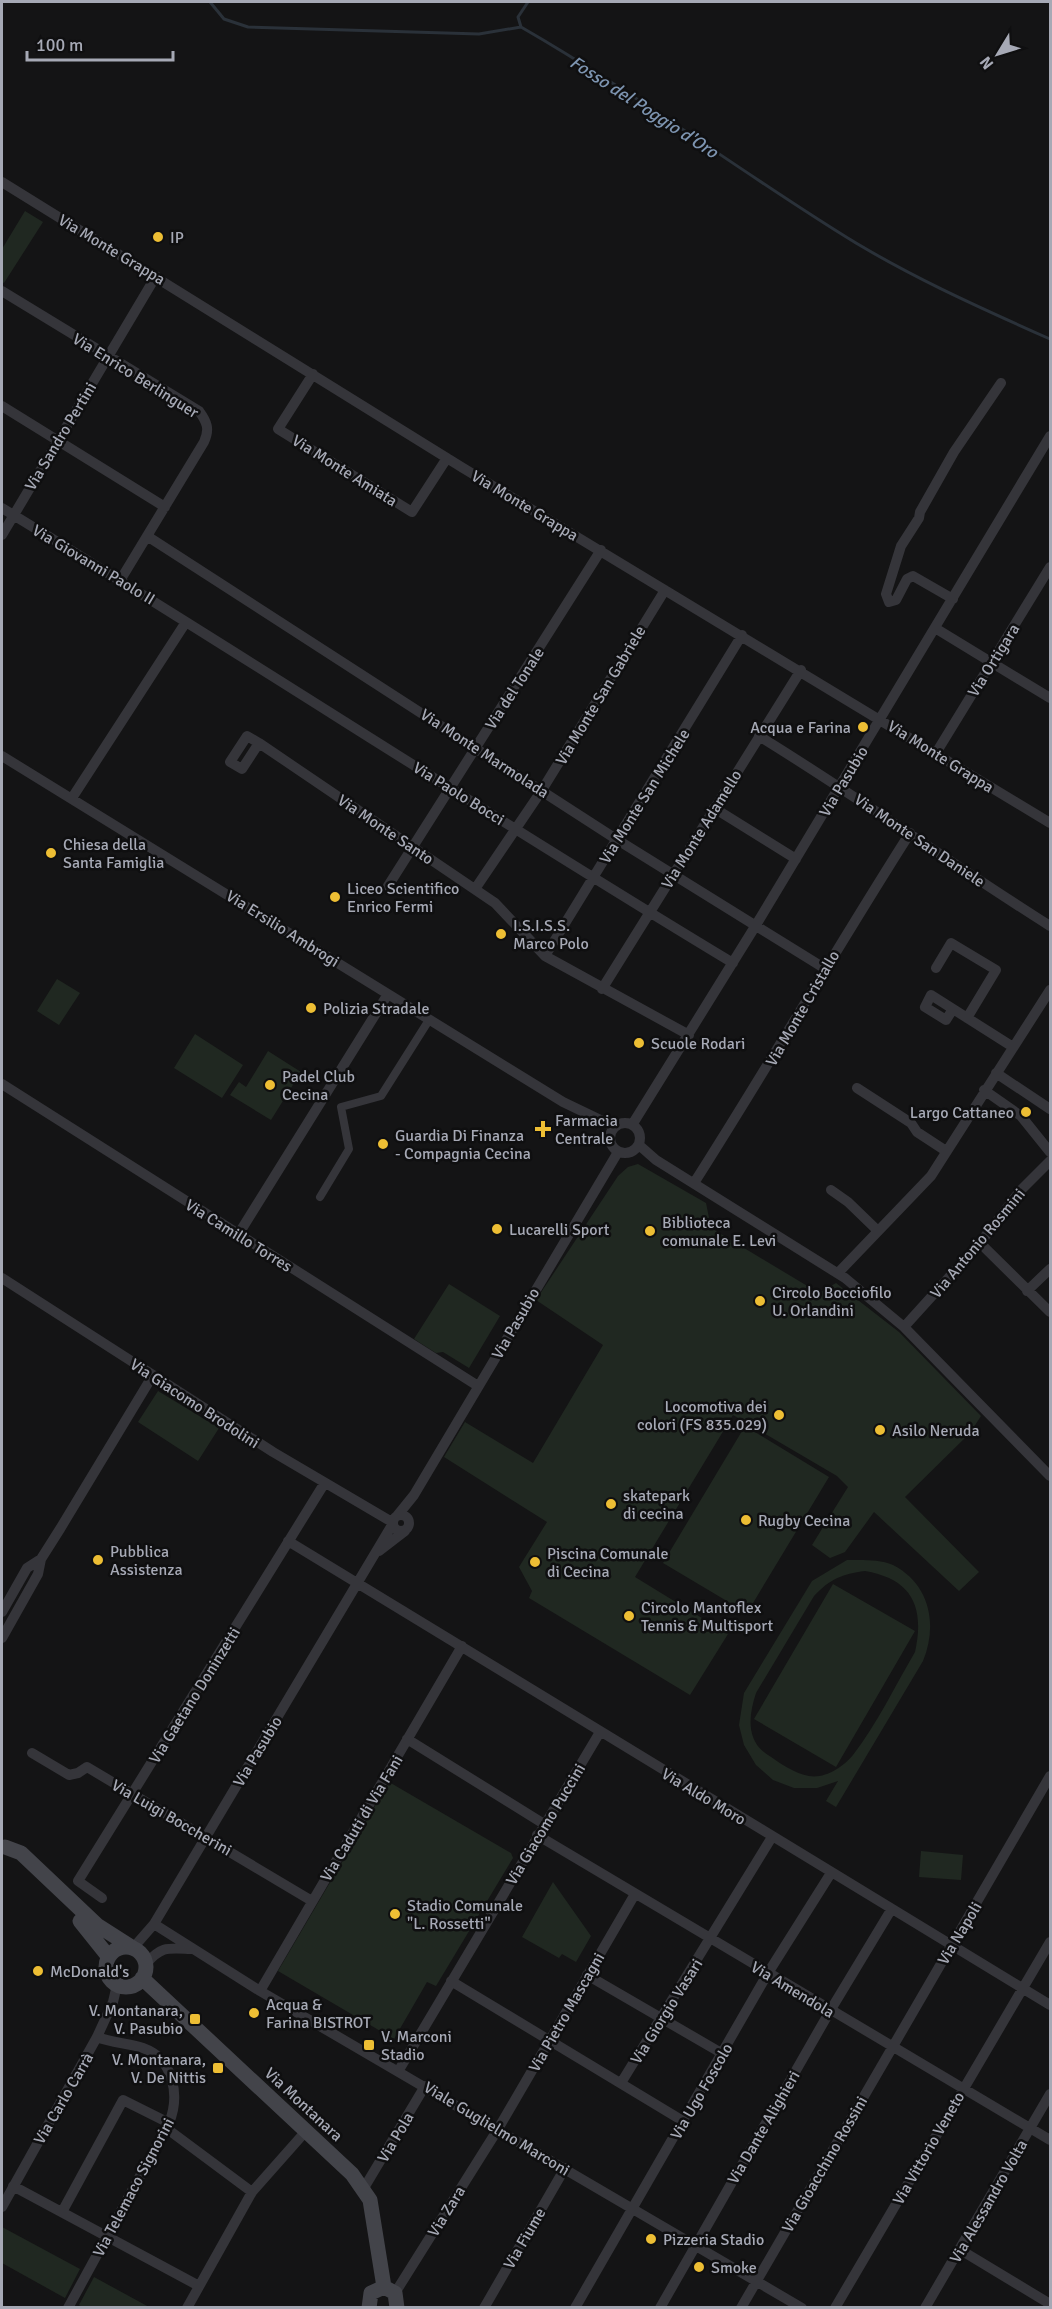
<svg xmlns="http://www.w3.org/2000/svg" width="1052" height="2309" viewBox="0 0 1052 2309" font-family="Signika,sans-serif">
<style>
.green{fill:#202821;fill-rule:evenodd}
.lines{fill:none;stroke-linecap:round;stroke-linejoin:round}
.stream{stroke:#2a3139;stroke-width:3}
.pedestrian{stroke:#35353a;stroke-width:8}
.minor{stroke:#35353a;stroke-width:10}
.secondary{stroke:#43444a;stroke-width:15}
.poi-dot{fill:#edbe34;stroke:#0f0f10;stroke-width:2}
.labels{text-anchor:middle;stroke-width:5;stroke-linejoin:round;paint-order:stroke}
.poi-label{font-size:16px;fill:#a6a9b5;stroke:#0f0f10;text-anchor:start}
.street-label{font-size:16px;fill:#a6a9b5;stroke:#0f0f10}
.water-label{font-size:18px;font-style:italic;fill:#7d94b0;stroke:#0f0f10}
</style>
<rect width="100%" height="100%" fill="#141415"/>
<path class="green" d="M25,211L43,222L4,283L2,282V249Z
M57,979L80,993L59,1025L37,1011Z
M195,1034L243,1065L222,1098L174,1068Z
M268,1051L301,1072L271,1120L230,1095L239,1082L246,1087Z
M638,1164L706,1203L711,1228L819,1293L836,1283L899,1332L981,1416L970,1433L905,1497L979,1572L959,1591L874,1512L845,1552L830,1558L812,1545L848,1487L837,1476L733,1415L635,1577L728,1634L690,1695L529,1598L532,1591L519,1567L547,1522L444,1457L465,1422L533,1463L603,1345L536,1300L618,1176L628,1167Z
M449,1284L500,1316L469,1368L443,1352L436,1353L414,1339Z
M158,1391L219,1428L198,1461L138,1422Z
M745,1426L829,1477L747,1613L663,1563Z
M847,1560C862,1560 879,1559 893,1565C930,1584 938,1625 923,1661L836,1807L826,1801L838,1781L817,1788H794L773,1780L756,1765L744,1745L739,1725L744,1693L812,1581ZM865,1571C912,1579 925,1607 915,1652C895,1686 877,1724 853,1755C843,1767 825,1779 809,1776C795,1774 780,1763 768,1755C745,1741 749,1714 756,1693L814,1596C830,1579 842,1574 865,1571Z
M833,1584L915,1631L836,1767L754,1719Z
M389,1782L511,1853L513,1858L436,1986L427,1982L394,2039L278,1971Z
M921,1851L963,1855L961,1880L919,1877Z
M553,1882L591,1936L576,1962L562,1954L559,1958L522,1937Z
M2,2227L80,2269L65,2298L2,2263Z
M94,2277L149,2307H150L83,2308L79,2305Z"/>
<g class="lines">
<path class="stream" d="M210,2L224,19L248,27L479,34L521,27C629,89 730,164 835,230C902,273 978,307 1050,339
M521,27L518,17L528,2"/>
<path class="pedestrian" d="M320,1197L349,1149L341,1107L381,1096L429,1020"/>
<path class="minor" d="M2,182L463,468L1050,823
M2,291L199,411C207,422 210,429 204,442L121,579
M313,374L278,429L412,512L447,458
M2,406L165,507
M2,508C247,657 487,815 733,963
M2,535L156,276
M147,536L616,839L824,968
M953,599L913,576L907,579L896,600L889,602L886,594L901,546L919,518L920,512L954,452L1001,383
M935,628L1050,698
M759,736C858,797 952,864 1050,926
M259,743L242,769L230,762L247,736L259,743L495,903L545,956L689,1035
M936,753L1050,567
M2,756L563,1102L615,1127
M72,798L186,622
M714,808L796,859
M388,886L601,550
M475,889L542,790L665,590
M545,956L742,635
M936,968L951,943L996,970L967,1018
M602,989L801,670
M953,1009L946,1020L925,1007L931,995L1013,1047
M996,1073L1050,1109
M2,1084L478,1386
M857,1088L911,1123L917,1132L946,1151
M984,1090L1021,1116L1050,1152
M610 1138a15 15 0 1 1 30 0a15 15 0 1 1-30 0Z
M632,1125L756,925L1050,436
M639,1145L656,1160L845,1278L904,1327L1050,1476
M694,1183C768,1067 836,949 910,833
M831,1190L848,1202L877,1230
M238,1235L388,994
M980,1243L1050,1312
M838,1273L931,1176L1050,990
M2,1278L273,1452L392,1522
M1027,1291L1050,1269
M904,1327L980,1243L1020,1191L1050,1161
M393 1523a8 8 0 1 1 16 0a8 8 0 1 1-16 0Z
M397,1516L414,1495L618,1152
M288,1541L1050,2005
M379,1551L405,1531
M2,1612L27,1568L41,1559L60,1529L153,1375
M2,1638L38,1574L41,1559
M407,1739L544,1824
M32,1753L69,1775L78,1773L87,1767L312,1901
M537,1835L1050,2140
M102,1898L78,1881L324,1484
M154,1924L260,1991L802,2308
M133,1948L154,1924L392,1525
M146,1964C161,1946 168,1948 190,1949
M587,1975L723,2054
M451,1981L683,2121
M260,1991L462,1646
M399,2070L600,1732
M621,2083L772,1837
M166,2128L252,2192
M13,2186L199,2286
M364,2188L425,2086
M2,2207L97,2037L113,2002L117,1985
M62,2212L123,2100L169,2123
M959,2249L1050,2304
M395,2293L498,2129L635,1894
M68,2308L169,2123C180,2096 174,2059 143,2048C128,2043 112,2043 97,2037
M187,2308L252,2192L306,2131
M484,2308L565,2168
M575,2308L768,1973L831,1873
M660,2308L830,2011L891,1910
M741,2308L1050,1776
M835,2308L1050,1942
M925,2308L1050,2094"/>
<path class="secondary" d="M5,1847L21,1853L97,1925L133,1948
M80,1921L108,1956
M106 1967a20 20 0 1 1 40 0a20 20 0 1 1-40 0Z
M142,1978L352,2174L370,2200L384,2287
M369,2308L371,2293L384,2287L395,2293L397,2308"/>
</g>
<g class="poi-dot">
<circle cx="158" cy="237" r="6"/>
<circle cx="863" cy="727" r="6"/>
<circle cx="51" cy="853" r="6"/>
<circle cx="335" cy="897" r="6"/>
<circle cx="501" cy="934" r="6"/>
<circle cx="311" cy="1008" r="6"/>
<circle cx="639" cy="1043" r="6"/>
<circle cx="270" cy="1085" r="6"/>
<circle cx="1026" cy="1112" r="6"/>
<path d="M540 1120h6v6h6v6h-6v6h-6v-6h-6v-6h6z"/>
<circle cx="383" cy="1144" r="6"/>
<circle cx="497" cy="1229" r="6"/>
<circle cx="650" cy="1231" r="6"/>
<circle cx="760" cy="1301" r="6"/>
<circle cx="779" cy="1415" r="6"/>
<circle cx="880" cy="1430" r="6"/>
<circle cx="611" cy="1504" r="6"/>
<circle cx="746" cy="1520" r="6"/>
<circle cx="98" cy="1560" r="6"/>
<circle cx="535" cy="1562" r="6"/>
<circle cx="629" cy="1616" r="6"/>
<circle cx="395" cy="1914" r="6"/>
<circle cx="38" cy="1971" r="6"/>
<circle cx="254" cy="2013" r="6"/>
<rect x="189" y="2013" width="12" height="12" rx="3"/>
<rect x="363" y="2039" width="12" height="12" rx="3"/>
<rect x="212" y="2062" width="12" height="12" rx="3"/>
<circle cx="651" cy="2239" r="6"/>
<circle cx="699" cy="2267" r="6"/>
</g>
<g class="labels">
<g class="poi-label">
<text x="170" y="243">IP</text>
<text x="851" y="733" text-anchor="end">Acqua e Farina</text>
<text x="63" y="850">Chiesa della<tspan x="63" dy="18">Santa Famiglia</tspan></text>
<text x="347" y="894">Liceo Scientifico<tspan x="347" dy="18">Enrico Fermi</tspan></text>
<text x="513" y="931">I.S.I.S.S.<tspan x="513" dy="18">Marco Polo</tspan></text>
<text x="323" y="1014">Polizia Stradale</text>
<text x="651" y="1049">Scuole Rodari</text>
<text x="282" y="1082">Padel Club<tspan x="282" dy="18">Cecina</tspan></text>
<text x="1014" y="1118" text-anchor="end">Largo Cattaneo</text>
<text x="555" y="1126">Farmacia<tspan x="555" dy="18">Centrale</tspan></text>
<text x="395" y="1141">Guardia Di Finanza<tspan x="395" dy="18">- Compagnia Cecina</tspan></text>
<text x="662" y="1228">Biblioteca<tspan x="662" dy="18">comunale E. Levi</tspan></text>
<text x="509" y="1235">Lucarelli Sport</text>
<text x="772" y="1298">Circolo Bocciofilo<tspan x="772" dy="18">U. Orlandini</tspan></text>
<text x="767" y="1412" text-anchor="end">Locomotiva dei<tspan x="767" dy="18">colori (FS 835.029)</tspan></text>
<text x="892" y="1436">Asilo Neruda</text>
<text x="623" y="1501">skatepark<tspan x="623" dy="18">di cecina</tspan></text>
<text x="758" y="1526">Rugby Cecina</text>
<text x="110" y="1557">Pubblica<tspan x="110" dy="18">Assistenza</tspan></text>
<text x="547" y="1559">Piscina Comunale<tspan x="547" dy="18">di Cecina</tspan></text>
<text x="641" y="1613">Circolo Mantoflex<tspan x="641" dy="18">Tennis &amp; Multisport</tspan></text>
<text x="407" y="1911">Stadio Comunale<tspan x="407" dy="18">"L. Rossetti"</tspan></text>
<text x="50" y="1977">McDonald's</text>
<text x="266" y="2010">Acqua &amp;<tspan x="266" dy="18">Farina BISTROT</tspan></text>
<text x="183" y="2016" text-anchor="end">V. Montanara,<tspan x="183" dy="18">V. Pasubio</tspan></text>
<text x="381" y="2042">V. Marconi<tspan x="381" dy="18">Stadio</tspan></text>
<text x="206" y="2065" text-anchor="end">V. Montanara,<tspan x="206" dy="18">V. De Nittis</tspan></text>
<text x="663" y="2245">Pizzeria Stadio</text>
<text x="711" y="2273">Smoke</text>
</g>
<g class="street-label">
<text transform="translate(112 249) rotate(31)" y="6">Via Monte Grappa</text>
<text transform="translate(136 375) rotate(32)" y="6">Via Enrico Berlinguer</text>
<text transform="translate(60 436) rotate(-59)" y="6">Via Sandro Pertini</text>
<text transform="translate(345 470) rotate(32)" y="6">Via Monte Amiata</text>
<text transform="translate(525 505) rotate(31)" y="6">Via Monte Grappa</text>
<text transform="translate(94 564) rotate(31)" y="6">Via Giovanni Paolo II</text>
<text transform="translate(993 660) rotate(-58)" y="6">Via Ortigara</text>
<text transform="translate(514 688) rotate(-57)" y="6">Via del Tonale</text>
<text transform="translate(600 695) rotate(-59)" y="6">Via Monte San Gabriele</text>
<text transform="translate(485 753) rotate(33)" y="6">Via Monte Marmolada</text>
<text transform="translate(941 756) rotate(32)" y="6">Via Monte Grappa</text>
<text transform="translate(843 781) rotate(-59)" y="6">Via Pasubio</text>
<text transform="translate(459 793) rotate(32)" y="6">Via Paolo Bocci</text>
<text transform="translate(644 796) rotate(-58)" y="6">Via Monte San Michele</text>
<text transform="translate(386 829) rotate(34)" y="6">Via Monte Santo</text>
<text transform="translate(701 829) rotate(-58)" y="6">Via Monte Adamello</text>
<text transform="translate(920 840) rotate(34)" y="6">Via Monte San Daniele</text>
<text transform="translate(283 928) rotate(32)" y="6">Via Ersilio Ambrogi</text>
<text transform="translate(802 1008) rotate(-60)" y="6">Via Monte Cristallo</text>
<text transform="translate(239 1235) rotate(32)" y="6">Via Camillo Torres</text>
<text transform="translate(977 1243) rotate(-50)" y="6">Via Antonio Rosmini</text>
<text transform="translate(515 1323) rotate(-60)" y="6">Via Pasubio</text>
<text transform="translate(195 1403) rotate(33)" y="6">Via Giacomo Brodolini</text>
<text transform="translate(194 1695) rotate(-58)" y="6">Via Gaetano Doninzetti</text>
<text transform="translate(257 1751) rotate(-59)" y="6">Via Pasubio</text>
<text transform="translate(704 1796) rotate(31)" y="6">Via Aldo Moro</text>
<text transform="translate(172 1817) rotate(30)" y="6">Via Luigi Boccherini</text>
<text transform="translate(361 1818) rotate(-59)" y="6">Via Caduti di Via Fani</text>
<text transform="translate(545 1824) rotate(-59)" y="6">Via Giacomo Puccini</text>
<text transform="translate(959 1933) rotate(-59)" y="6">Via Napoli</text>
<text transform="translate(793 1989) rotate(31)" y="6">Via Amendola</text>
<text transform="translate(666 2011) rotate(-58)" y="6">Via Giorgio Vasari</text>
<text transform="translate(566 2012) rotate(-60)" y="6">Via Pietro Mascagni</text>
<text transform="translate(701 2091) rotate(-60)" y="6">Via Ugo Foscolo</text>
<text transform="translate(63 2098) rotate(-60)" y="6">Via Carlo Carrà</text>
<text transform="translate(304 2104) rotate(43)" y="6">Via Montanara</text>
<text transform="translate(763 2127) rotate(-60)" y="6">Via Dante Alighieri</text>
<text transform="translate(497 2128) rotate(31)" y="6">Viale Guglielmo Marconi</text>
<text transform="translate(395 2137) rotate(-59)" y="6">Via Pola</text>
<text transform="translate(928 2148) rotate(-60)" y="6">Via Vittorio Veneto</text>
<text transform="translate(824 2164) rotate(-60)" y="6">Via Gioacchino Rossini</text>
<text transform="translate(133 2187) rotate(-62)" y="6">Via Telemaco Signorini</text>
<text transform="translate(988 2201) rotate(-60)" y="6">Via Alessandro Volta</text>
<text transform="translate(446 2211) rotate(-58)" y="6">Via Zara</text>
<text transform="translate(524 2238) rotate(-60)" y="6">Via Fiume</text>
</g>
<g class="water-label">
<text transform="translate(644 107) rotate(33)" y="6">Fosso del Poggio d'Oro</text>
</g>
</g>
<rect width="1052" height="2309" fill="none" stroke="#a6a9b5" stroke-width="6"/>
<g transform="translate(998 54) rotate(232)" stroke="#0f0f10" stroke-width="4.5" paint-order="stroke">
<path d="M0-4.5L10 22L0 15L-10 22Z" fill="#a6a9b5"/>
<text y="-9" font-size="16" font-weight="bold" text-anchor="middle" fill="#a6a9b5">N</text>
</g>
<path d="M27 51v9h146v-9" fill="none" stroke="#a6a9b5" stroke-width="3"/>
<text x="36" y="51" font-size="18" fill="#a6a9b5" stroke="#0f0f10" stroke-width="4.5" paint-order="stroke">100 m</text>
</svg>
